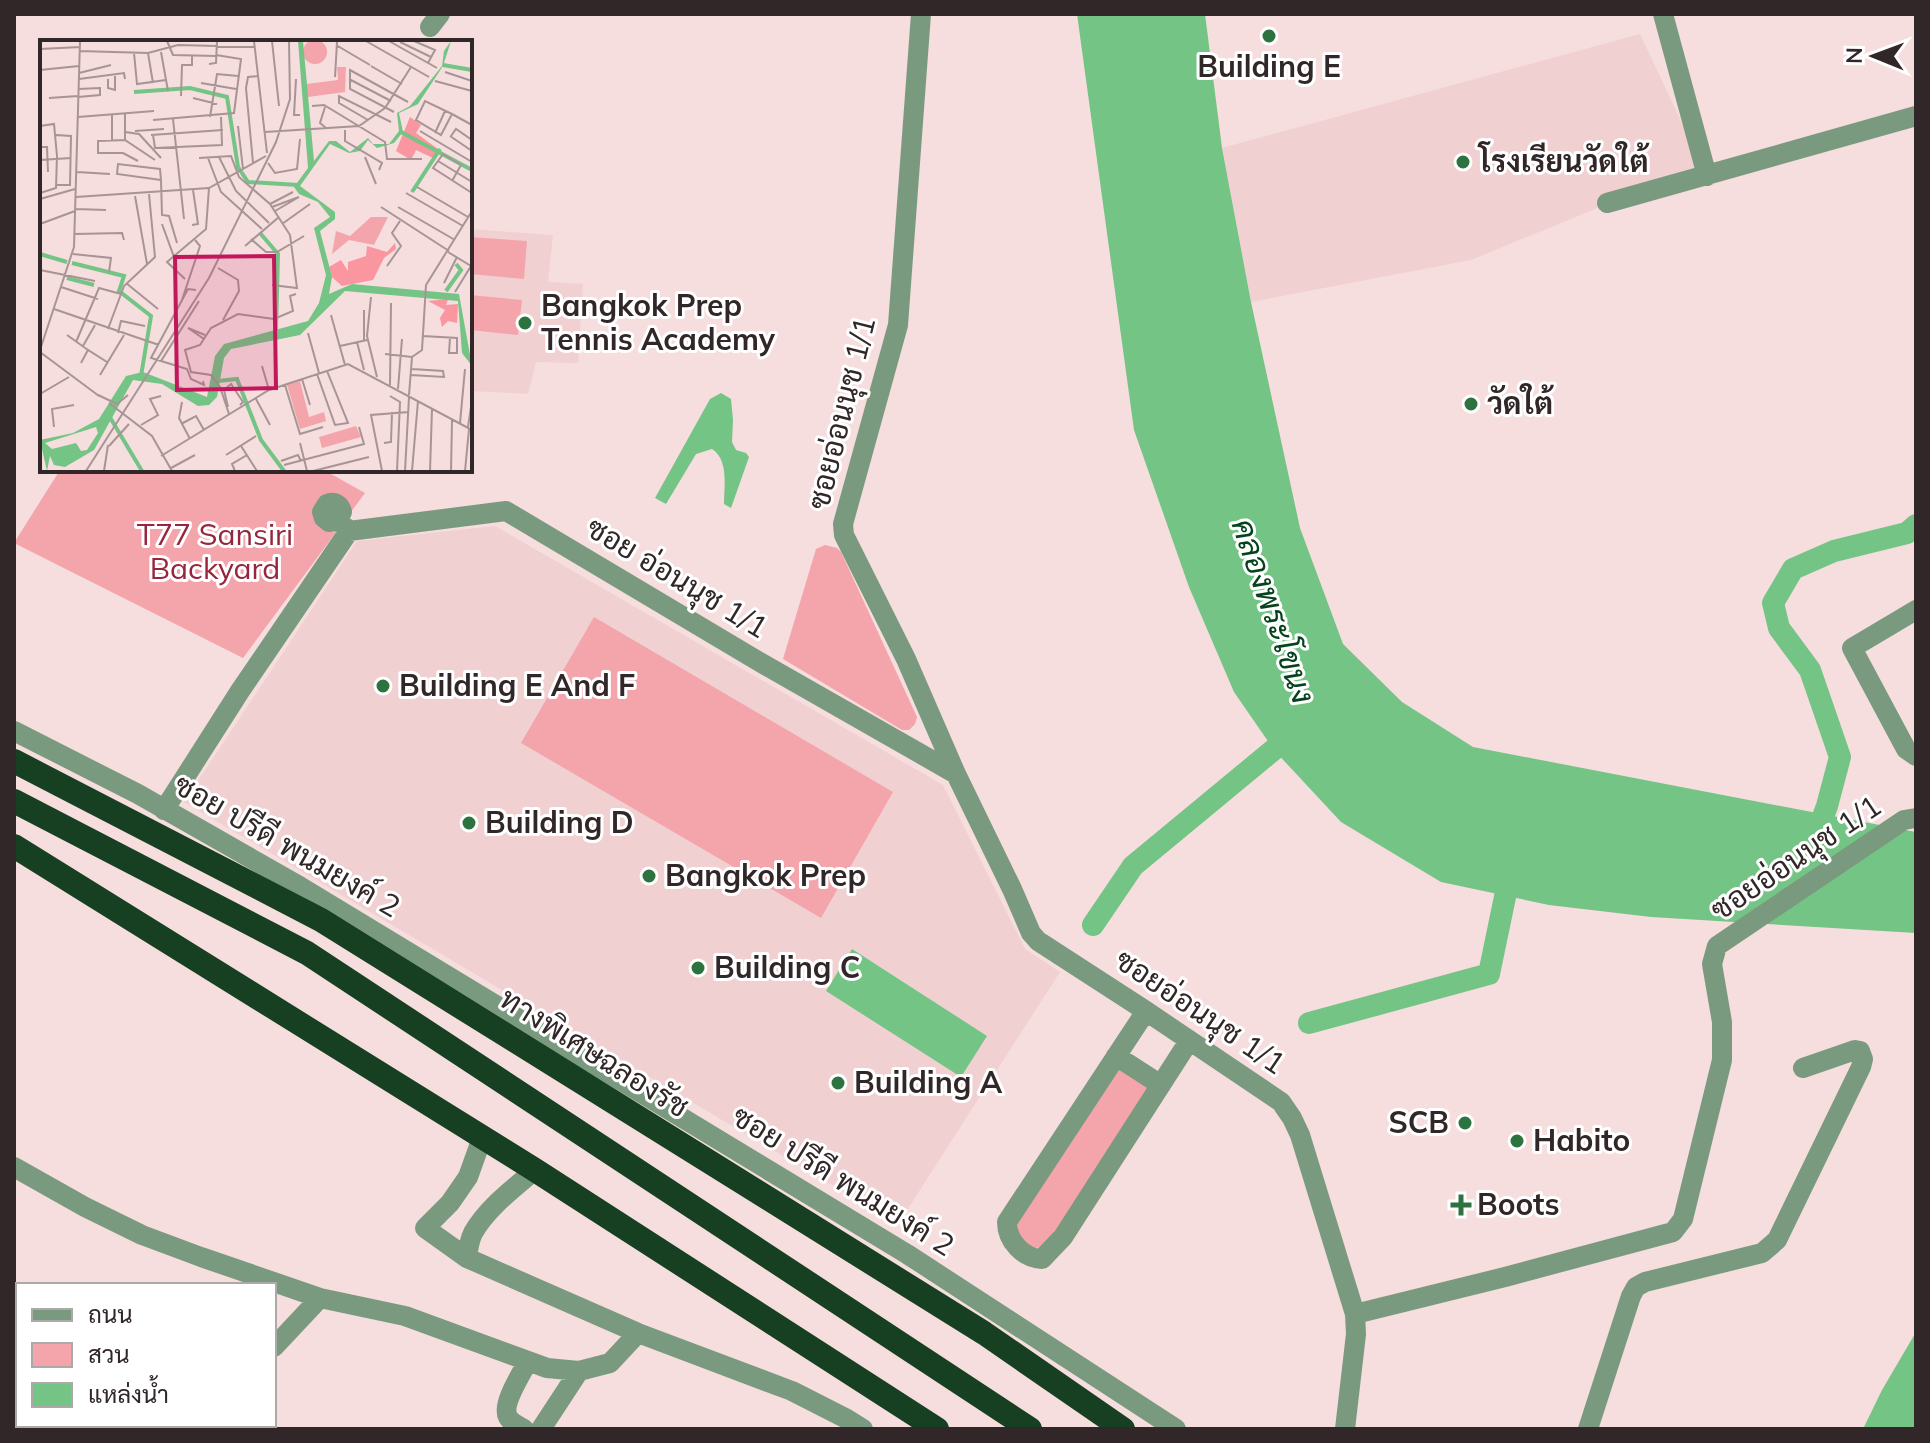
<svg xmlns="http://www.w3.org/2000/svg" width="1930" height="1443" viewBox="0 0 1930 1443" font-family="Mulish,Sarabun,sans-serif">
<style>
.built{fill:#f1d0d2}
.green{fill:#f3a5ab}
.water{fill:#74c485}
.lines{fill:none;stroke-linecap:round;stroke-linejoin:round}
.canal{stroke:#74c485;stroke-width:22}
.street{stroke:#7a9a7f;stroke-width:20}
.highway{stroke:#164021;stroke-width:24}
.poi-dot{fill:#2c7340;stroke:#fff;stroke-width:3}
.labels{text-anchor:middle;stroke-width:6;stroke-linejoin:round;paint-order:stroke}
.poi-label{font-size:30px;font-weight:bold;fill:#312728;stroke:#fff;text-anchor:start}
.street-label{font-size:30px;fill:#312728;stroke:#fff}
.park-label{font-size:30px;fill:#97253c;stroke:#fff}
.water-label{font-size:32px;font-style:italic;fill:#04431b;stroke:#fff}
.inset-river{fill:none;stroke:#74c485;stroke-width:4}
.inset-road{fill:none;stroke:#a79495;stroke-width:2}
.view{fill:#c2185b;fill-opacity:0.15;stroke:#c2185b;stroke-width:4}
.inset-edge{fill:none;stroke:#312728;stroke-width:4}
</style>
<rect width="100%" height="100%" fill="#f6ddde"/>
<path class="built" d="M1640,34L1707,176L1607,204L1471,260L1251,302L1222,148Z
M470,229L553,235L548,282L583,284L578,363L536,362L528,394L470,391Z
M495,526L943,785L1025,949L1060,972L898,1224L184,802L357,541Z"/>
<path class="green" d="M470,237L527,241L524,279L470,274Z
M470,295L522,300L518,335L470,330Z
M60,470H324L365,493L243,658L14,543Z
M825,545L837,548L841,552L917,717L915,724L909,730H902L783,659L816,549Z
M594,617L893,792L821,918L521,743Z
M1118,1065L1154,1085L1050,1244C1036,1251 1030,1248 1019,1239L1017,1223Z"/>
<path class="water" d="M1077,14H1205L1222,148L1251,302L1300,528L1343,644L1402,702L1473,747L1916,832V933L1651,917L1549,905L1441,882L1341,822L1274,750L1234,692L1189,587L1134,430Z
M721,393L731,399L733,420L732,442L736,450L746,453L749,457L731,508L724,504C724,486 729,460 712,449L696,454L666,504L655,498L710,399Z
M852,949L987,1036L961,1077L826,991Z
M1916,1332V1429H1863L1882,1390Z"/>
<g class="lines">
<path class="canal" d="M1814,841L1827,806L1840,757L1810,670L1779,628L1773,603L1793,569L1834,551L1907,533L1916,525
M1093,925L1133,866L1295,732
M1309,1023L1489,974L1511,868"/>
<path class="street" d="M921,14L898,325L843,524L844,535L906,659L956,774L1012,889L1031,933L1038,941L1146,1011L1281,1102L1292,1118L1300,1135L1355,1314L1505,1277L1673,1232L1683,1219L1722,1060V1022L1712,964L1717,946L1904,820L1916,818
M1663,14L1707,176
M430,27L440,14
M1607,203L1916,116
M338,520L342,512C340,504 334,501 327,504L322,512L324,518L329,522L338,520L349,531
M1916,610L1852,648L1906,749L1916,756
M14,731L138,794L301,887L907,1254L1176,1429
M164,810L240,691L349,531L506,511L758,661L956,774
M1146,1011L1007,1222C1007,1241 1023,1258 1042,1259L1063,1237L1189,1041
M1116,1056L1161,1085
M482,1138L468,1177L450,1203L425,1228L467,1258L638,1333L792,1391L847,1419L863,1429
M14,1167L85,1207L142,1235L201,1257L320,1298L405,1316L547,1368L579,1371L610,1363L638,1333
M467,1258C468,1250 469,1241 473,1233C487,1208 513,1189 535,1170
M274,1347L320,1298
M197,1429L200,1425
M524,1429C519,1426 511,1423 508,1417C501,1404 522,1373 528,1361
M541,1429L579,1371
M1345,1429L1356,1334L1355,1314
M1588,1429L1631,1296L1636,1287L1645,1282L1762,1253L1777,1240L1861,1067L1863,1059L1860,1051L1855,1050L1803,1068"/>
<path class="highway" d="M14,761L321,920L984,1333L1123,1429
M14,801L307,953L1030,1429
M14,846L535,1170L937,1429"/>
</g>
<g class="poi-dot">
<circle cx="1269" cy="36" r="8"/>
<circle cx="1463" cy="162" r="8"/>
<circle cx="525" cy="323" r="8"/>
<circle cx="1471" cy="404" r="8"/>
<circle cx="383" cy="686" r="8"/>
<circle cx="469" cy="823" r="8"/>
<circle cx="649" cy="876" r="8"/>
<circle cx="698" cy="968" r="8"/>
<circle cx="838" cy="1083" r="8"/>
<circle cx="1465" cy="1123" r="8"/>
<circle cx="1517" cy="1141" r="8"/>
<path d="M1457 1193h8v8h8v8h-8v8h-8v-8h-8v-8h8z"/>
</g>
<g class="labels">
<g class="poi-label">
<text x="1269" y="77" text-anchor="middle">Building E</text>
<text x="1479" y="172">โรงเรียนวัดใต้</text>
<text x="541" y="316">Bangkok Prep<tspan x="541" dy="34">Tennis Academy</tspan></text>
<text x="1487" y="414">วัดใต้</text>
<text x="399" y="696">Building E And F</text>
<text x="485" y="833">Building D</text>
<text x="665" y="886">Bangkok Prep</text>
<text x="714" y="978">Building C</text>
<text x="854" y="1093">Building A</text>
<text x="1449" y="1133" text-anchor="end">SCB</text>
<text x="1533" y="1151">Habito</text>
<text x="1477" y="1215">Boots</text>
</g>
<g class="street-label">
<text transform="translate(842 413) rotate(-76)" y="10">ซอยอ่อนนุช 1/1</text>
<text transform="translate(677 578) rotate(31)" y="10">ซอย อ่อนนุช 1/1</text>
<text transform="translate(287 846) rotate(30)" y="10">ซอย ปรีดี พนมยงค์ 2</text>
<text transform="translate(1796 858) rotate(-34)" y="10">ซอยอ่อนนุช 1/1</text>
<text transform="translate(1200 1012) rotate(34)" y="10">ซอยอ่อนนุช 1/1</text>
<text transform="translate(594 1053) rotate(32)" y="10">ทางพิเศษฉลองรัช</text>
<text transform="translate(843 1181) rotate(32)" y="10">ซอย ปรีดี พนมยงค์ 2</text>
</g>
<g class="park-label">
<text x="215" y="545">T77 Sansiri<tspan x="215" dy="34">Backyard</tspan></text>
</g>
<g class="water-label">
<text transform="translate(1273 611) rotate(71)" y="11">คลองพระโขนง</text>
</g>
</g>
<g transform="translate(40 40)">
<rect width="432" height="432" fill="#f6ddde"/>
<path d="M263 12a12 12 0 1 1 24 0a12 12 0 1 1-24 0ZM297,27H306L305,52L268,57L266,44L298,40ZM331,177H348L334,205L309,200L292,214L296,191L310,196ZM260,341L269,377L284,372L286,381L260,389L247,345ZM316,386L321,397L282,408L279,397Z" fill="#f3a5ab"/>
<path d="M370,77L381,85L376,93L398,109L393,118L376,110L371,120L356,111ZM355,203L356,209L344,218L333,240L302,246L292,237L289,227L301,220L308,231V222L326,216L327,206L347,212ZM408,259L406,265L418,264L417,283L408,281L402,287L400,278L405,270L388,261Z" fill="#f9969f"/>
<path d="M258,1H263L274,121L289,101H296L310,112L328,98L333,104H349L359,91L357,73L370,66L402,26L404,11L411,1L403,26L378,64L359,73L363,92L354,103L337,108L328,100L320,111L309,113L290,104L260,146L295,172V179L280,191L292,237L289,254L312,244L419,254L432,326L422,313L418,261L305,251L260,295L191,309L184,318L177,357L169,365L158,366L122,344L93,340L54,410L25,427L14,425L10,416L7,431L0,400L33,393L59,379L86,336L103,332L167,357L175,316L184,304L268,281L279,263L286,235L274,188L290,177L278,162L259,154L254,147L268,128ZM56,387L58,393L47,410L41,411L36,403L12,409L5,403Z" fill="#74c485" fill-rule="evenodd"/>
<path class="inset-river" d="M403,25L432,30M94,52L150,48L187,57L198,127L208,142L258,145M361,92L432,130M372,152L400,109M220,193L238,214L236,291M0,214L27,222M32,223L84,236L79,251L111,276L101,336M27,238L54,245M406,251L421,230L416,224M178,341L197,339L221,400L244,431M68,374L102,431"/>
<path class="inset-road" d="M127,1L133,15L176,16M214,1L227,113M232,1L239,66M326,1L389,37M349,1L397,28M374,1L395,10L388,23M360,2L391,17M296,5L330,25M0,9L40,7M39,11L108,13L138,5L215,7M121,12L128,51M94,13L97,44L126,40M108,13L113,43M169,24L176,23L177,1M331,26L362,44M0,30L39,26M405,32L432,41M39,33L71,25M295,37L297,2M39,39L84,33L85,39M68,39V48L75,50V36M256,39L254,75H260M309,39L351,61M395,41L432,51M161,43L196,49M141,56L142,25H152V16M38,57L60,55V48L38,49M9,58L38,56M153,58L177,64M272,66L284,65L345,102L347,119H382M285,67L280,83L286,88M354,72L310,49V30L368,62M85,74V100M412,74L401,95L376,80L385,61L412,74L432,85M72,75V100M38,77L114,71M170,77L177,34L198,36M133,79L144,179M113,80L194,73L201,19L176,15M328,80L299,63V56L351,82M0,86L14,84L17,116L16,148L0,153M198,86L203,129M305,90V101L342,123L339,130M95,91L124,89M380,91L432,122M85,92L99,94L121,118M225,92L319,86L345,68L371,27M395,93L405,71M16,95L31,96L30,145H16M111,95L183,90M113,95L115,108L182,105L181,77M410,96L432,111M411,96L416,89L432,100M0,107H7L8,132M179,117L196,151L229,183M325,117L336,144M159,118L191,116L199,137L230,164L250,195L257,248L232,245M168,118L181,152L222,189M0,120L31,118M98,121L83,113H58V101L85,100L115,120M398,121L403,114L421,125L412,141M213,123L206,48L208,37L218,36M228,123L235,133L257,129L260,99M37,132L70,134M121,140L77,134L78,124L120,129L121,140L122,175L129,176L137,203M432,142L398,121L393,128L432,153M377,147L428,177M366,153L423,186M95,156L107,224M36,157L169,148L226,116M0,159L35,149M230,164L253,152M232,167L259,157M341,167L409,211M358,167L415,200M36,169L66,170M235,171L259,157M0,184L35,171M122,184L134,217M242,184L270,164M152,185L158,184L153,150M35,194L82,193L84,200M211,199L226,212H237L264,196M205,206L239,177M408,212L431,226L415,252M33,214L71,218L69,232M347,226L361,206L352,193L360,181M178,228L198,240L199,251L183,280M0,230L55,241M145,239L127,222L166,189L169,148M86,243L118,269M404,243L417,217M21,247L58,259M156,250L148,249L111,318L121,321L159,261M331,257L327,296L337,337M142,260L160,206L155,200M14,269L119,305M291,275L305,325M68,289L84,246L115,217L109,154M78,293L81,281L105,286M268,293L279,333M27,295L48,310M383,296L417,298V313H409L410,298M164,299L148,288L165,295M324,301V270M36,302L59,248L81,254M317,302L324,330M43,306L55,285M300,306L327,300M0,310L34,207L40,1M0,312L59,356M345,314L372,317M121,321L147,329L151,339L164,345L163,341M41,323L48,310L67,322M222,326L229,350M277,334L295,385L308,383L287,331M60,335L84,295M371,335L404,337L403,331L372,329M262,339L270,365M245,345L260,394L283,387M350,345L351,263M358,349L362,299M0,354L29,337M58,355L77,364L88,355M369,355L372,317L382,310L386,245L432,171M350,356L360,362L357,431M216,359L230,385M142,362L139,378L150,399M69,363L112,396L132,431M188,367L184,350L191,344L203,362L200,365M189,374L180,347L171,335L151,332L145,310L160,305L171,288L198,274L234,279L253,271L250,256L256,254M420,383L425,329M141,384L156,376L164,390M101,385L118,375L110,359L121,356M14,387L12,369L34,365M428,387L432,360M260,403L267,431M344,403L351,402L352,372M69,406L89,384M201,406L217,431M186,415L216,396M121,416L229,350L308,324L432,390M241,421L258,415L261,421M244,425L324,404L319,387M131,428L155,415M46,431L169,238L236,102L250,59L249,1M64,431L68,405M195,431L192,424L207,415M273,431L329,417M342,431L331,375L369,372M365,431L369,357M372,431L378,361M390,431L392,369M411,431L412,380M425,431L429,389"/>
<path class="view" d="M234,216L236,348L137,350L135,217Z"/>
<rect width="432" height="432" class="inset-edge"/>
</g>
<rect width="1930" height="1443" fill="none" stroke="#312728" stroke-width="32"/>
<rect x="16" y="1283" width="260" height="144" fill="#ffffff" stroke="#ada9a9" stroke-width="2"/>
<rect x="32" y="1309" width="40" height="12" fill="#7a9a7f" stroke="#ada9a9" stroke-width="2"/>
<text x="88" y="1323" font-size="24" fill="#312728">ถนน</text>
<rect x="32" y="1343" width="40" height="24" fill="#f3a5ab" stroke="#ada9a9" stroke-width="2"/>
<text x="88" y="1363" font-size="24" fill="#312728">สวน</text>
<rect x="32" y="1383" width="40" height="24" fill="#74c485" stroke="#ada9a9" stroke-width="2"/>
<text x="88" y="1403" font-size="24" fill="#312728">แหล่งน้ำ</text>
<g transform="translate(1874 56) rotate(271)" stroke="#ffffff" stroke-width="6" paint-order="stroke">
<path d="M0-6L14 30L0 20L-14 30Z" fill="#312728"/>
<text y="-12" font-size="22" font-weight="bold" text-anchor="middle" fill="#312728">N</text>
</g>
</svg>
